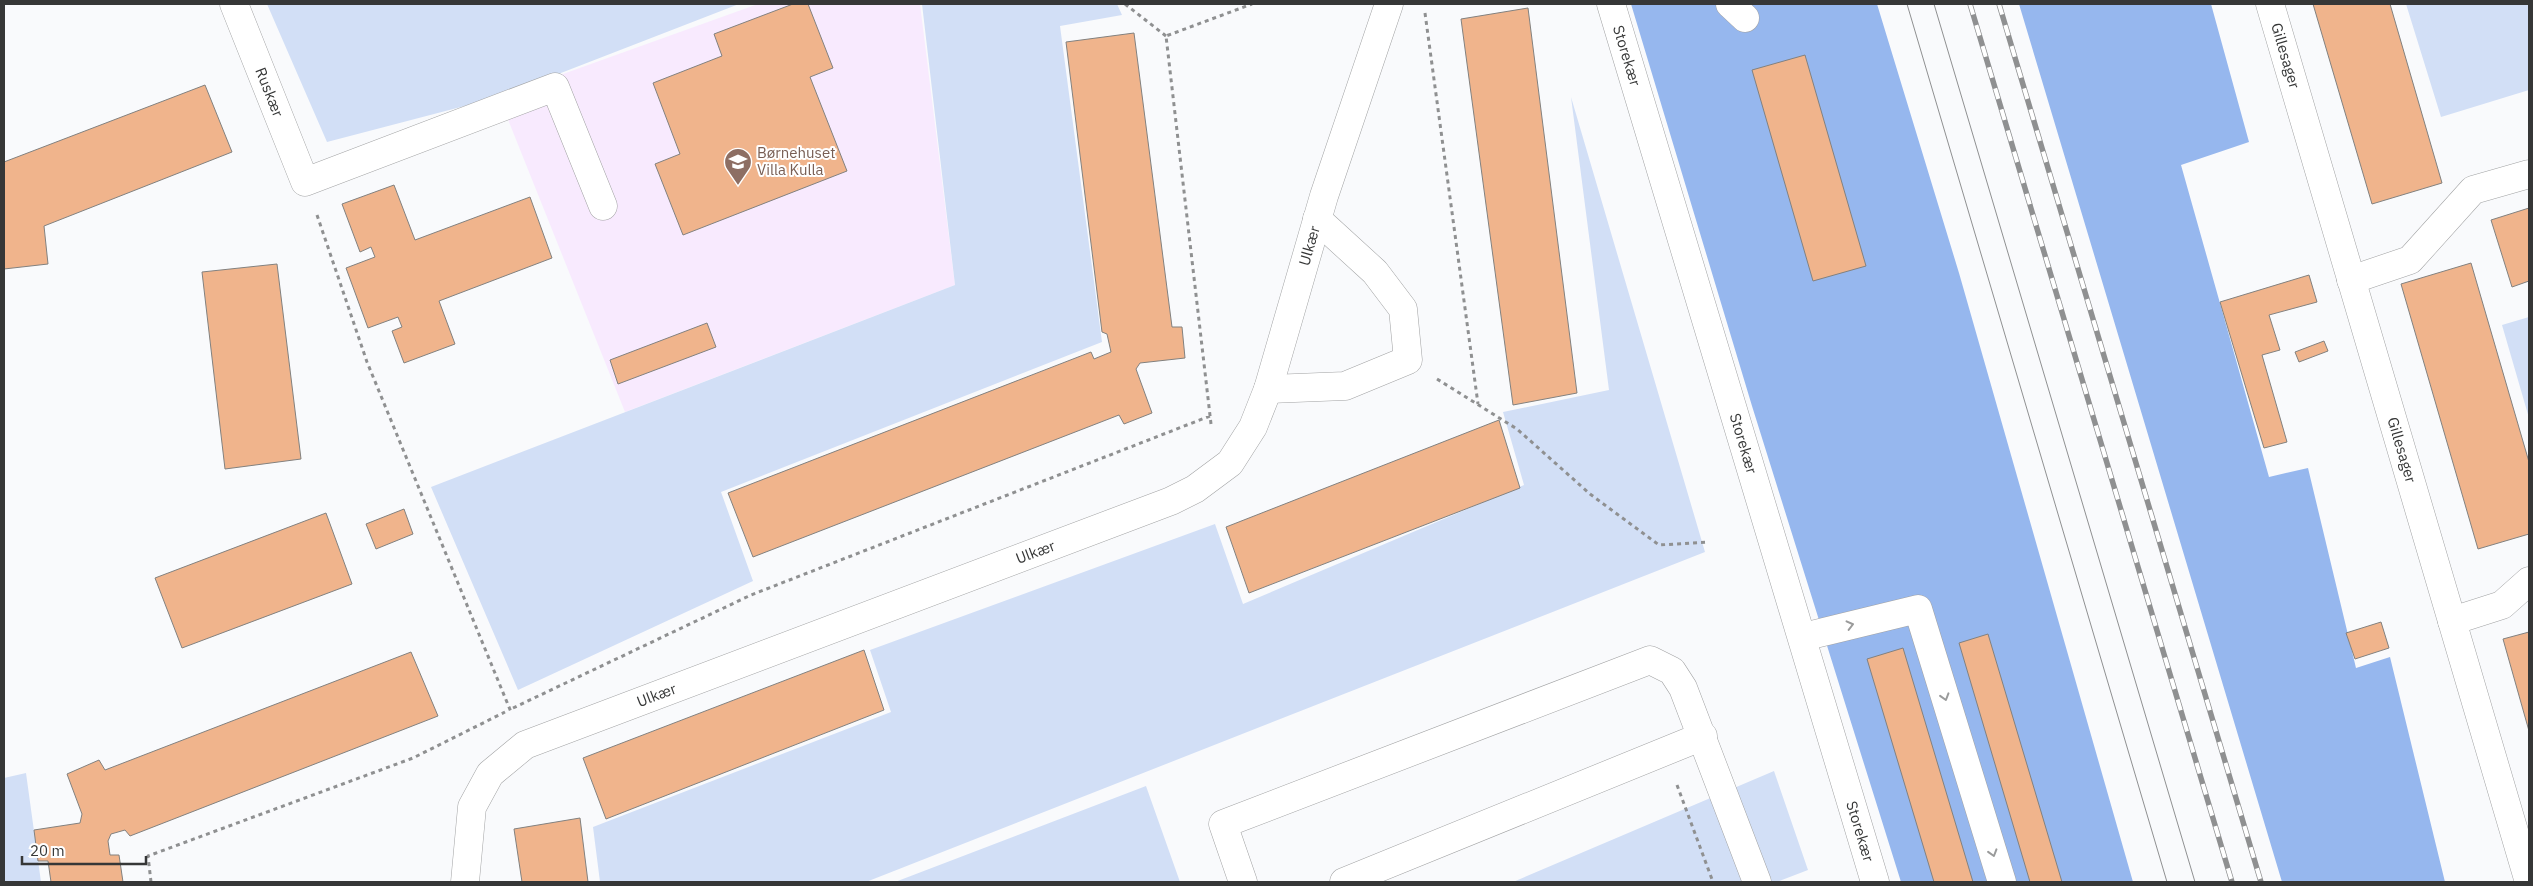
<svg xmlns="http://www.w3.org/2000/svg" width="2533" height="886" viewBox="0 0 2533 886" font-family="'IBM Plex Sans',sans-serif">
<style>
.education{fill:#f8eafe}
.green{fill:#d2dff6}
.forest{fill:#96b7ee}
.building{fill:#f0b48c;stroke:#82817f}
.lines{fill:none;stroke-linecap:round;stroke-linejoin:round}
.minor-casing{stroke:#a2a3a4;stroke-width:29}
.path{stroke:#8f9091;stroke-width:3;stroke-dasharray:4 4;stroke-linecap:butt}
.minor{stroke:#fff;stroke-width:28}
.tram{stroke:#8f9091;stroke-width:1}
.rail-casing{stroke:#8f9091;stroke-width:5.5}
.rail{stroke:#fff;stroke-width:4;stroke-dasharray:11;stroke-linecap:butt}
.oneway{stroke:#9a9b9b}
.labels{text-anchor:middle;stroke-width:4;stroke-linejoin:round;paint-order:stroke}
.street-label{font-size:15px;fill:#363737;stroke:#fff}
.education-label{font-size:15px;fill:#785e54;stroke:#fff;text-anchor:start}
</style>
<rect width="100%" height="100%" fill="#f9fafc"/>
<path class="education" d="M758,4H920L955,285L625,412L499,97Z"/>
<path class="green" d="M267,4H739L499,97L327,142Z
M922,4H1117L1122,15L1060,26L1102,342L721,492L753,581L518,690L431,487L955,285Z
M2406,4H2529V90L2441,117Z
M1571,97L1705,552L866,882H600L593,827L891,712L870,650L1215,524L1243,604L1524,485L1503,412L1609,390Z
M2529,317V418L2502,325Z
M1774,771L1808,870L1777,882H1513Z
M26,773L41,882H4V778Z
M1146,786L1180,882H895Z"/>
<path class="forest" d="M1631,4H1877L1959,273L2133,882H1901L1752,406Z
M2019,4H2211L2249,142L2181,165L2269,477L2308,468L2356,668L2390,657L2445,882H2282Z"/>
<path class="building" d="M793,4H808L833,68L810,77L847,171L683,235L655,164L680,154L653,83L722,56L714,34Z
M2313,4H2390L2442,183L2372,204Z
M1528,8L1577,393L1513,405L1461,19Z
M1134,33L1172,327H1182L1185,358L1140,363L1136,369L1152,413L1124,424L1119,415L753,557L728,493L1091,352L1094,359L1111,352L1107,334L1102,332L1066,42Z
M1805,55L1866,266L1813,281L1752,70Z
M205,85L232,152L44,226L48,264L4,269V162Z
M394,185L415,240L530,197L552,258L439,301L455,344L404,363L392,331L402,327L398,317L368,328L346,268L375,257L371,247L360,252L342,204Z
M2529,208V281L2512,287L2491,220Z
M2471,263L2529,462V534L2478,549L2401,284Z
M277,264L301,459L225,469L202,272Z
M2309,275L2317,302L2269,315L2280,350L2262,355L2287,442L2264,448L2220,302Z
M707,323L716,347L618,384L610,360Z
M2324,341L2328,351L2299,362L2295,352Z
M1499,420L1520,488L1249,593L1226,527Z
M404,509L413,534L376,549L366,524Z
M326,513L352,584L182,648L155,578Z
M2381,622L2389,648L2355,659L2346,633Z
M2529,632V731L2503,639Z
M1988,634L2062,882H2030L1959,643Z
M1903,648L1973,882H1934L1867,659Z
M864,650L884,710L606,819L583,758Z
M411,652L438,716L130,836L125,830L111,834L108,841L110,855H119L123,882H51L48,861H38L34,830L80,823L82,814L67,774L99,760L105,770Z
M580,818L588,882H522L514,829Z"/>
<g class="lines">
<defs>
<g id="minor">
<path id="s1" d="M234,4L305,182L555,87L603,206"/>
<path id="s2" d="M1611,4L1875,882"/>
<path d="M1730,4L1745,18"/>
<path id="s3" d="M2270,4L2529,882"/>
<path d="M2351,280L2410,260L2473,190L2529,174"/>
<path d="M1268,389L1345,386L1408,360L1403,309L1375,272L1317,219"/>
<path d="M2452,621L2502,605L2529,581"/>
<path d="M1803,637L1918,609L2002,882"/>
<path id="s4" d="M465,882L472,807L490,774L525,745L1171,501L1195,489L1230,463L1253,427L1268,389L1324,196L1389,4"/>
<path d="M1243,882L1223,824L1650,660L1672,671L1683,688L1757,882"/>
<path d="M1344,882L1703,736"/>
</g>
</defs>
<use href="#minor" class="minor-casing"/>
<path class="path" d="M1125,4L1166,36
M1425,13L1478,404
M317,215L367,362L511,712
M1437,379L1517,429L1590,494L1659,545L1708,542
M1211,424L1166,36L1252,4
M513,708L751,595L1210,416
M1677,785L1713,882
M151,882L148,856L413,758L505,712"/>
<use href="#minor" class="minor"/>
<path class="tram" d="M1907,4L2167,882
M1934,4L2195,882"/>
<defs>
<path id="rail" d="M1970,4L2232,882
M1999,4L2261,882"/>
</defs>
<use href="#rail" class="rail-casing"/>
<use href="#rail" class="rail"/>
</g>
<defs><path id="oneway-chevron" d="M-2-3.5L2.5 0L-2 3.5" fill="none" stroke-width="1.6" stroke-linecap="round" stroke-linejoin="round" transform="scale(1.25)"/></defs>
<g class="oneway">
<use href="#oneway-chevron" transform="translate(1850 625) rotate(-14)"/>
<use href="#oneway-chevron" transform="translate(1945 697) rotate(73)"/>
<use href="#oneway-chevron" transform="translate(1993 853) rotate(73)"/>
</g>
<defs>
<symbol id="school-pin" viewBox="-11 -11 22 30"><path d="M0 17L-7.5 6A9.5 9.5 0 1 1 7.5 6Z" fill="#8d6e63" stroke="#fff"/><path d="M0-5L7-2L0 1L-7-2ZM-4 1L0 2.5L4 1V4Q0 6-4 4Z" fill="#fff"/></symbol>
</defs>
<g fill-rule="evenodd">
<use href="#school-pin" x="722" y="146" width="32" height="43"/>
</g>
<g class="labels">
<g class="street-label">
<text dy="5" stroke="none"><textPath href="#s2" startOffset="54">Storekær</textPath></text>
<text dy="5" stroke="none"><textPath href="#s3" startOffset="54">Gillesager</textPath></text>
<text dy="5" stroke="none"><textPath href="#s1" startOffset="95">Ruskær</textPath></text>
<text dy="5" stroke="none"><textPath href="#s4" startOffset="1152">Ulkær</textPath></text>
<text dy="5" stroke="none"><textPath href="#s2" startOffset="459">Storekær</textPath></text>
<text dy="5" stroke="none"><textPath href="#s3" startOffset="465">Gillesager</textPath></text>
<text dy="5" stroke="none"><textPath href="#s4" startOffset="704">Ulkær</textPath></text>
<text dy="5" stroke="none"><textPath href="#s4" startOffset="299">Ulkær</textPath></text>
<text dy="5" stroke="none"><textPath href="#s2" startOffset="864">Storekær</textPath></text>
</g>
<g class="education-label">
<text x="757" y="158">Børnehuset<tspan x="757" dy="17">Villa Kulla</tspan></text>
</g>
</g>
<rect width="2533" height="886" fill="none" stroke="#363737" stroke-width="10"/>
<path d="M22 856v8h124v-8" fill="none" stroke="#363737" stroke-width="2.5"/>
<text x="30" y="856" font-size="15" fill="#363737" stroke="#ffffff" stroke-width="4" paint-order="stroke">20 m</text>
</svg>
